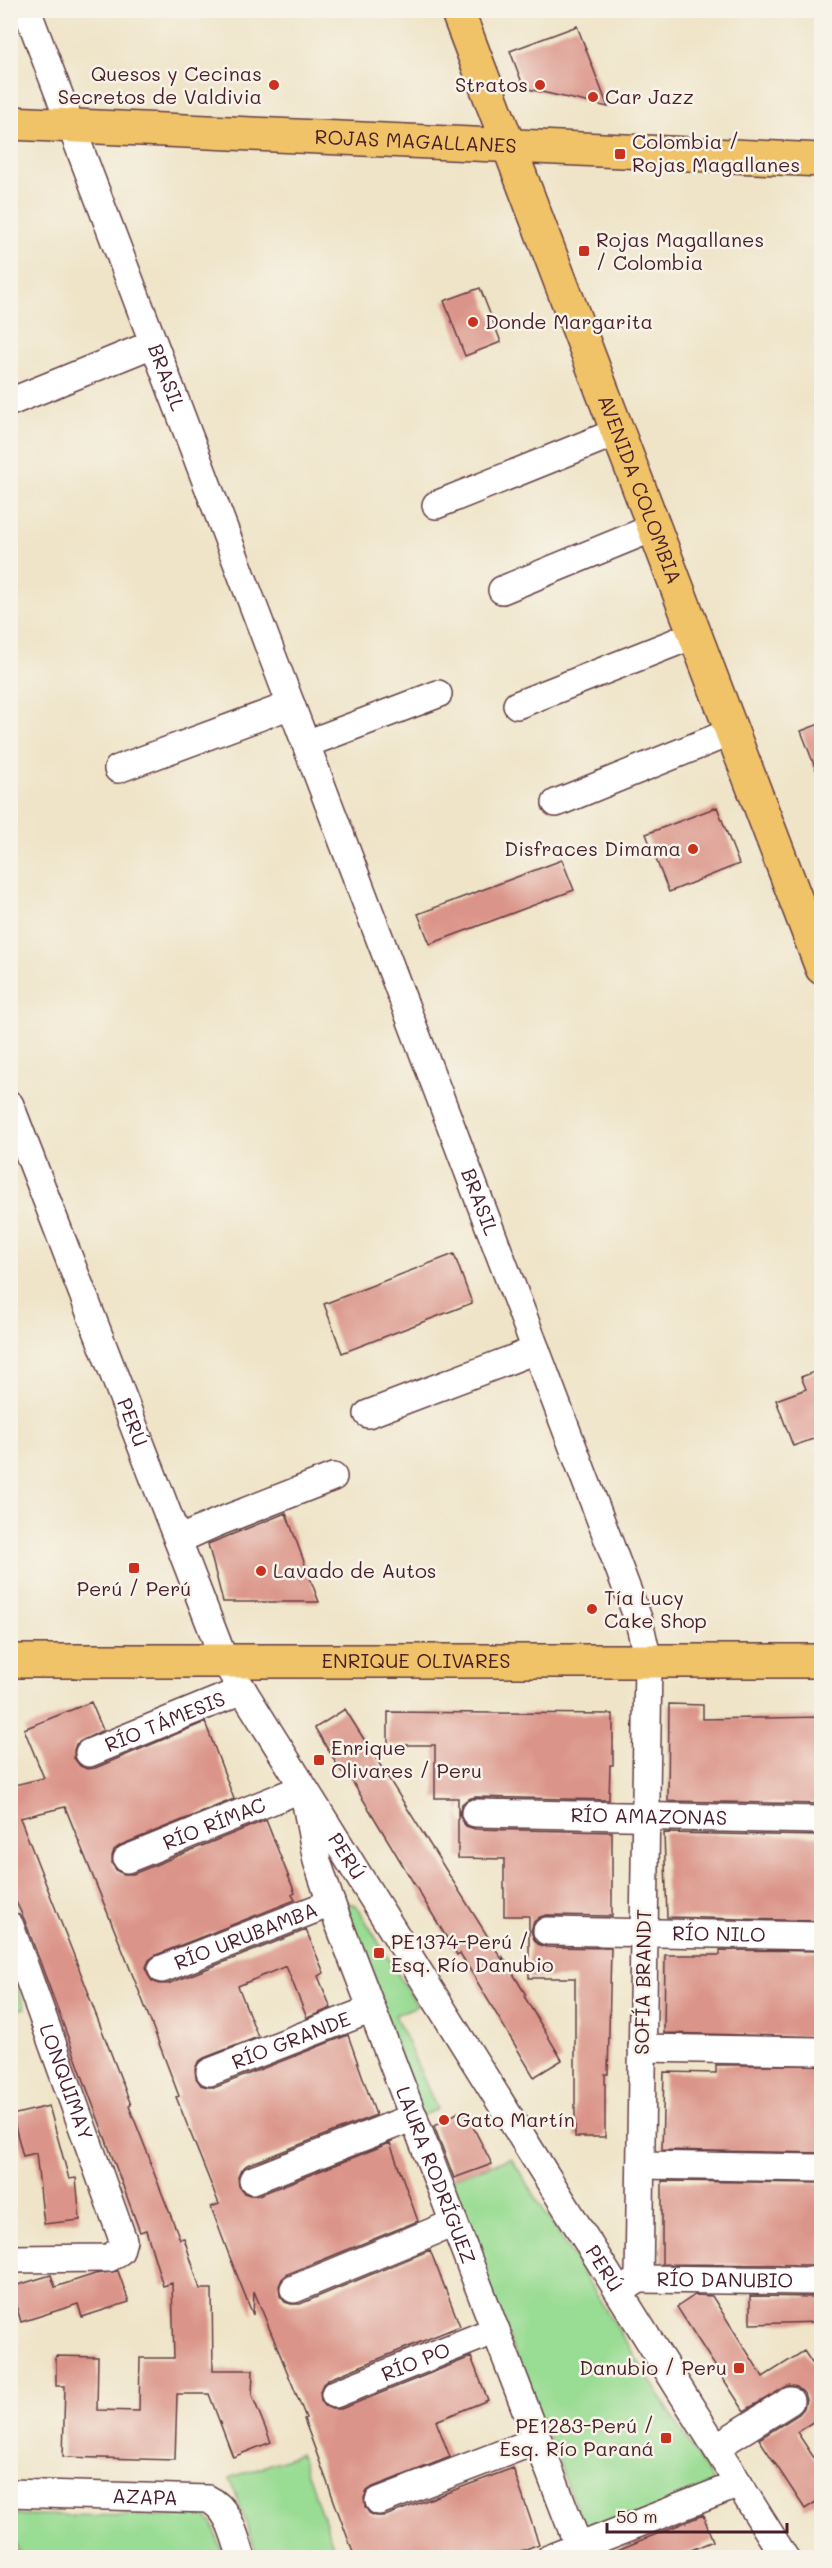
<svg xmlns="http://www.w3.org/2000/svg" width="832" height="2568" viewBox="0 0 832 2568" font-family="Mali,sans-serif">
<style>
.green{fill:#99dc93;stroke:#727e5f;stroke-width:1.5}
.building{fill:#db9489}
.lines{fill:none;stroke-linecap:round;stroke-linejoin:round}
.minor-casing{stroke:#633d43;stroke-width:30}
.major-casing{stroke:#633d43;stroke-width:36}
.minor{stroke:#fff;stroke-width:27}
.major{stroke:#f0c369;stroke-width:33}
.poi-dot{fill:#c8321e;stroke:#f7f3e8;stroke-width:2}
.labels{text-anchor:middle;stroke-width:5;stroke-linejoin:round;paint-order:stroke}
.poi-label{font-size:20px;fill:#4a1f2b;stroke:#f7f3e8;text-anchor:start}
.street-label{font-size:20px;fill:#4a1f2b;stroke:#f7f3e8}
</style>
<rect width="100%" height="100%" fill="#f7f3e8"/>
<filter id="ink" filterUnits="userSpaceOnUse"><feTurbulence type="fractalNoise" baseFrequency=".0167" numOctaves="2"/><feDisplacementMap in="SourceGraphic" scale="12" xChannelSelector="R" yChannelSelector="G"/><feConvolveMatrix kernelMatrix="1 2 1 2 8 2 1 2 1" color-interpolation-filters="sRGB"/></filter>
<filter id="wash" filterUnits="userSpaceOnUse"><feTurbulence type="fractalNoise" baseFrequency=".008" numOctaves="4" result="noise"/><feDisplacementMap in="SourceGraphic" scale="24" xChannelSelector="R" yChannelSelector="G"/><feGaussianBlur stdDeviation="1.35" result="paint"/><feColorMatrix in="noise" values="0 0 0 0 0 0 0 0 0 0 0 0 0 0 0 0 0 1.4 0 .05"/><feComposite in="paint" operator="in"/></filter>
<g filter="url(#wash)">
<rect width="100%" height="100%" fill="#efe4c8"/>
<path class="green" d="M348,1903L356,1905L417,2006L395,2015L437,2109L421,2116L345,1906Z
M10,1968L25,2008L11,2012H10Z
M511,2158L716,2486L588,2537L446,2181Z
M300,2454L337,2557H258L230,2478Z
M10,2515L204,2516L212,2523L224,2557H21L11,2532Z"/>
<g id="blocks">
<path class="building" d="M577,26L608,107L524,88L510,51Z
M480,288L501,342L465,356L444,301Z
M822,723V780H820L801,731Z
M717,807L739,864L669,892L646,834Z
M562,860L574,890L430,944L418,914Z
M454,1254L472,1303L342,1353L324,1304Z
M822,1369V1436L793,1446L776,1400L806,1389L801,1377Z
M286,1513L319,1602H223L208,1544Z
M91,1702L103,1730L76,1744L74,1750V1758L80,1766L87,1769L95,1768L205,1722L234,1799L121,1845L114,1850L112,1856V1864L117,1871L124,1874H133L266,1820L295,1893L292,1895L295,1900L156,1955L149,1960L146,1967L148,1975L152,1981L159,1984H168L306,1930L324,1973L318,1976L331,2008L307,2018L286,1966L238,1986L258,2037L204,2058L198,2062L195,2069L196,2078L201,2085L207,2087H216L348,2035L376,2115L247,2165L241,2170L238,2177L239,2186L244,2193L250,2195H259L390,2143L418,2221L288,2274L282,2279L279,2286L280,2296L285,2302L291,2304H300L430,2250L460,2326L329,2379L323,2384L320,2391L321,2400L325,2406L332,2409H341L471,2357L488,2400L436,2421L450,2457L373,2487L367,2491L364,2498L365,2507L370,2514L376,2516H385L513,2468L539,2544L503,2558H355L304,2419L306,2418L254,2291L253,2315L229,2255L211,2207L219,2204L176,2097L179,2096L139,1991L65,1807L20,1818L89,1994H88L131,2105L129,2106L151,2162L150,2163L180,2239L184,2238L200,2289H212L213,2370H253L252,2395L271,2442L233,2457L209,2394H177L175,2460L63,2457L65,2386H56V2356L98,2357L97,2410L139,2411L140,2358H174L172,2283L163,2286L146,2230L140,2232L25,1921L10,1889V1786L44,1778L24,1729Z
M669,1704L703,1705V1719L822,1717V1804L668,1801Z
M345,1709L503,1961V1957L526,1995L524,1996L562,2060L534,2077L460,1953L457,1955L346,1771L342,1773L315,1728Z
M388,1712L613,1714V1765H610L609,1800L475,1797L468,1799L462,1804L459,1813L462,1821L466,1826L475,1829L612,1832V1916L547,1915L540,1917L534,1922L531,1931L534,1939L538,1944L546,1947L611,1948L608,2074H605V2137H575V1978H529V1916H504V1859L458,1858V1798H435V1745H388Z
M664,1833L822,1836V1921L667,1917Z
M720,1950L822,1951V2037L664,2033L665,1955H720Z
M716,2065H822V2153L662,2150L664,2072L716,2073Z
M49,2106L69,2179L76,2178L80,2220L44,2224L36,2153L23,2156L12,2115Z
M464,2109L492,2164L454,2178L434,2126Z
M662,2181L822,2183V2270L811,2265L662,2264Z
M118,2271L129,2302L82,2317L78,2304L21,2322L11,2287L51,2275L55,2287L95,2274Z
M822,2292V2322L750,2324V2296L811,2297Z
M695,2295L712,2296L763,2377L804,2351L822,2378V2416L797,2432L822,2470V2498L805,2509L759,2439L799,2414L804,2408L806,2400L804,2393L797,2387L789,2385L744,2411L677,2307Z
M703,2515L713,2541L672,2558H598Z"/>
</g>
</g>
<g filter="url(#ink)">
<use href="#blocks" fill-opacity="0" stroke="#633d43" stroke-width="1.5"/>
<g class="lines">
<defs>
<g id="minor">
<path id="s1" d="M27,10L639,1621L648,1661L639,2279L619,2292"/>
<path d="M10,402L153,344"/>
<path d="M436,505L617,432"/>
<path d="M502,590L653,528"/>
<path d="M517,705L694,635"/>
<path d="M306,744L438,694"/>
<path d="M118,769L291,705"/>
<path d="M556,803L731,732"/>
<path id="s2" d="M10,1105L224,1660L785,2558"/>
<path d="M368,1414L536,1350"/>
<path d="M178,1540L216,1523L333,1477"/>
<path id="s3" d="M89,1753L243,1690"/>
<path id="s4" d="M475,1813L821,1820"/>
<path id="s5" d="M127,1859L303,1788L317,1861L331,1903L583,2558"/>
<path id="s6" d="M10,1926L123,2240L120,2251L109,2258L10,2259"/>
<path id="s7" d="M547,1931L819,1936"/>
<path id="s8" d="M162,1969L331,1903"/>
<path d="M642,2048L816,2051"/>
<path id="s9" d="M210,2072L372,2009"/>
<path d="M641,2165L820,2168"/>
<path d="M253,2180L414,2117"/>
<path id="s10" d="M639,2279L811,2281"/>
<path d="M294,2289L454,2223"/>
<path id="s11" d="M335,2394L496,2330"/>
<path d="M716,2447L790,2401"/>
<path id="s12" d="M10,2493L208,2499C230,2509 234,2536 242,2558"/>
<path d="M379,2501L538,2440"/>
<path d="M10,2557L11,2558"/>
<path d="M550,2558L739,2484"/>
</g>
<g id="major">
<path id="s13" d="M457,10L822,968"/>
<path id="s14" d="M10,123L822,160"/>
<path id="s15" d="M10,1661H822"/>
</g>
</defs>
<use href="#minor" class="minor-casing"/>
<use href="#major" class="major-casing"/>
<use href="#minor" class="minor"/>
<use href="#major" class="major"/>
</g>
</g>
<g class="poi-dot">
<circle cx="274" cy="85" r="6"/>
<circle cx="540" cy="85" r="6"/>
<circle cx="593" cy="97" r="6"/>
<rect x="614" y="148" width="12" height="12" rx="3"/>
<rect x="578" y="245" width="12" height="12" rx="3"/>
<circle cx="473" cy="322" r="6"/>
<circle cx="693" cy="849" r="6"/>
<rect x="128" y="1562" width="12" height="12" rx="3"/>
<circle cx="261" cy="1571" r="6"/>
<circle cx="592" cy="1609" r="6"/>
<rect x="313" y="1754" width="12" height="12" rx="3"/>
<rect x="373" y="1947" width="12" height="12" rx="3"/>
<circle cx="444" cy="2120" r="6"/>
<rect x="733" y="2362" width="12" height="12" rx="3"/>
<rect x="660" y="2432" width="12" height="12" rx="3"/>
</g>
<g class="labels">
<g class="poi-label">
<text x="262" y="81" text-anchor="end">Quesos y Cecinas<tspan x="262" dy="23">Secretos de Valdivia</tspan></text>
<text x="528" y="92" text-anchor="end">Stratos</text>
<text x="605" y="104">Car Jazz</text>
<text x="632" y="149">Colombia /<tspan x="632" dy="23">Rojas Magallanes</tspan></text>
<text x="596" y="247">Rojas Magallanes<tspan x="596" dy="23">/ Colombia</tspan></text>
<text x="485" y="329">Donde Margarita</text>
<text x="681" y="856" text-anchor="end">Disfraces Dimama</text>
<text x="273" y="1578">Lavado de Autos</text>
<text x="134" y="1596" text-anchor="middle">Perú / Perú</text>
<text x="604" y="1605">Tía Lucy<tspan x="604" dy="23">Cake Shop</tspan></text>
<text x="331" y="1755">Enrique<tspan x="331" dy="23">Olivares / Peru</tspan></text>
<text x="391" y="1949">PE1374-Perú /<tspan x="391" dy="23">Esq. Río Danubio</tspan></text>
<text x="456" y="2127">Gato Martín</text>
<text x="727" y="2375" text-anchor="end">Danubio / Peru</text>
<text x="654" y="2433" text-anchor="end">PE1283-Perú /<tspan x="654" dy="23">Esq. Río Paraná</tspan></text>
</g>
<g class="street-label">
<text dy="7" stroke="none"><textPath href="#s14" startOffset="406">ROJAS MAGALLANES</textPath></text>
<text dy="7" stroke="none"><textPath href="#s1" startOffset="393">BRASIL</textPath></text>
<text dy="7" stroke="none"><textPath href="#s13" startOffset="513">AVENIDA COLOMBIA</textPath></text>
<text dy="7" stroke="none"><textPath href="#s1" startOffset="1275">BRASIL</textPath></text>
<text dy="7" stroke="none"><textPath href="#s2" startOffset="340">PERÚ</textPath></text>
<text dy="7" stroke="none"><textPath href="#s15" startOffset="406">ENRIQUE OLIVARES</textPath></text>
<text dy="7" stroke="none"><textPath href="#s3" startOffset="82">RÍO TÁMESIS</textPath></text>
<text dy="7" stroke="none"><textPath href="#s4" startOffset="174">RÍO AMAZONAS</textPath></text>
<text dy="7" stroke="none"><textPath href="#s5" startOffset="94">RÍO RÍMAC</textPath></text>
<text dy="7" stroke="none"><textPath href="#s2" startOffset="826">PERÚ</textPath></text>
<text dy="7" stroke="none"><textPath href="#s7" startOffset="172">RÍO NILO</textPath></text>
<text dy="7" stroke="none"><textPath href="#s8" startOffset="90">RÍO URUBAMBA</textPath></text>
<text transform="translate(643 1982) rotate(-89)" y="7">SOFÍA BRANDT</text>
<text dy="7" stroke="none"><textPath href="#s9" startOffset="87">RÍO GRANDE</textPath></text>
<text dy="7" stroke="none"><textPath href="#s6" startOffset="166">LONQUIMAY</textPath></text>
<text dy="7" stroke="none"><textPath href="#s5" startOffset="600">LAURA RODRÍGUEZ</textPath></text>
<text dy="7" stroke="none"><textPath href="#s2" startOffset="1312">PERÚ</textPath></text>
<text dy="7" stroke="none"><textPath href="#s10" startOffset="86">RÍO DANUBIO</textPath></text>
<text dy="7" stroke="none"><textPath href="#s11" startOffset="87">RÍO PO</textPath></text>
<text dy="7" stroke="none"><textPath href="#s12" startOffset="135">AZAPA</textPath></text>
</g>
</g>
<rect width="832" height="2568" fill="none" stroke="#f7f3e8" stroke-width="36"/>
<path d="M607 2523v9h180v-9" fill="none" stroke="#4a1f2b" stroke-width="3"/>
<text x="616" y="2523" font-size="18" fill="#4a1f2b" stroke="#f7f3e8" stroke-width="4.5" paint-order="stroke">50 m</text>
</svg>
